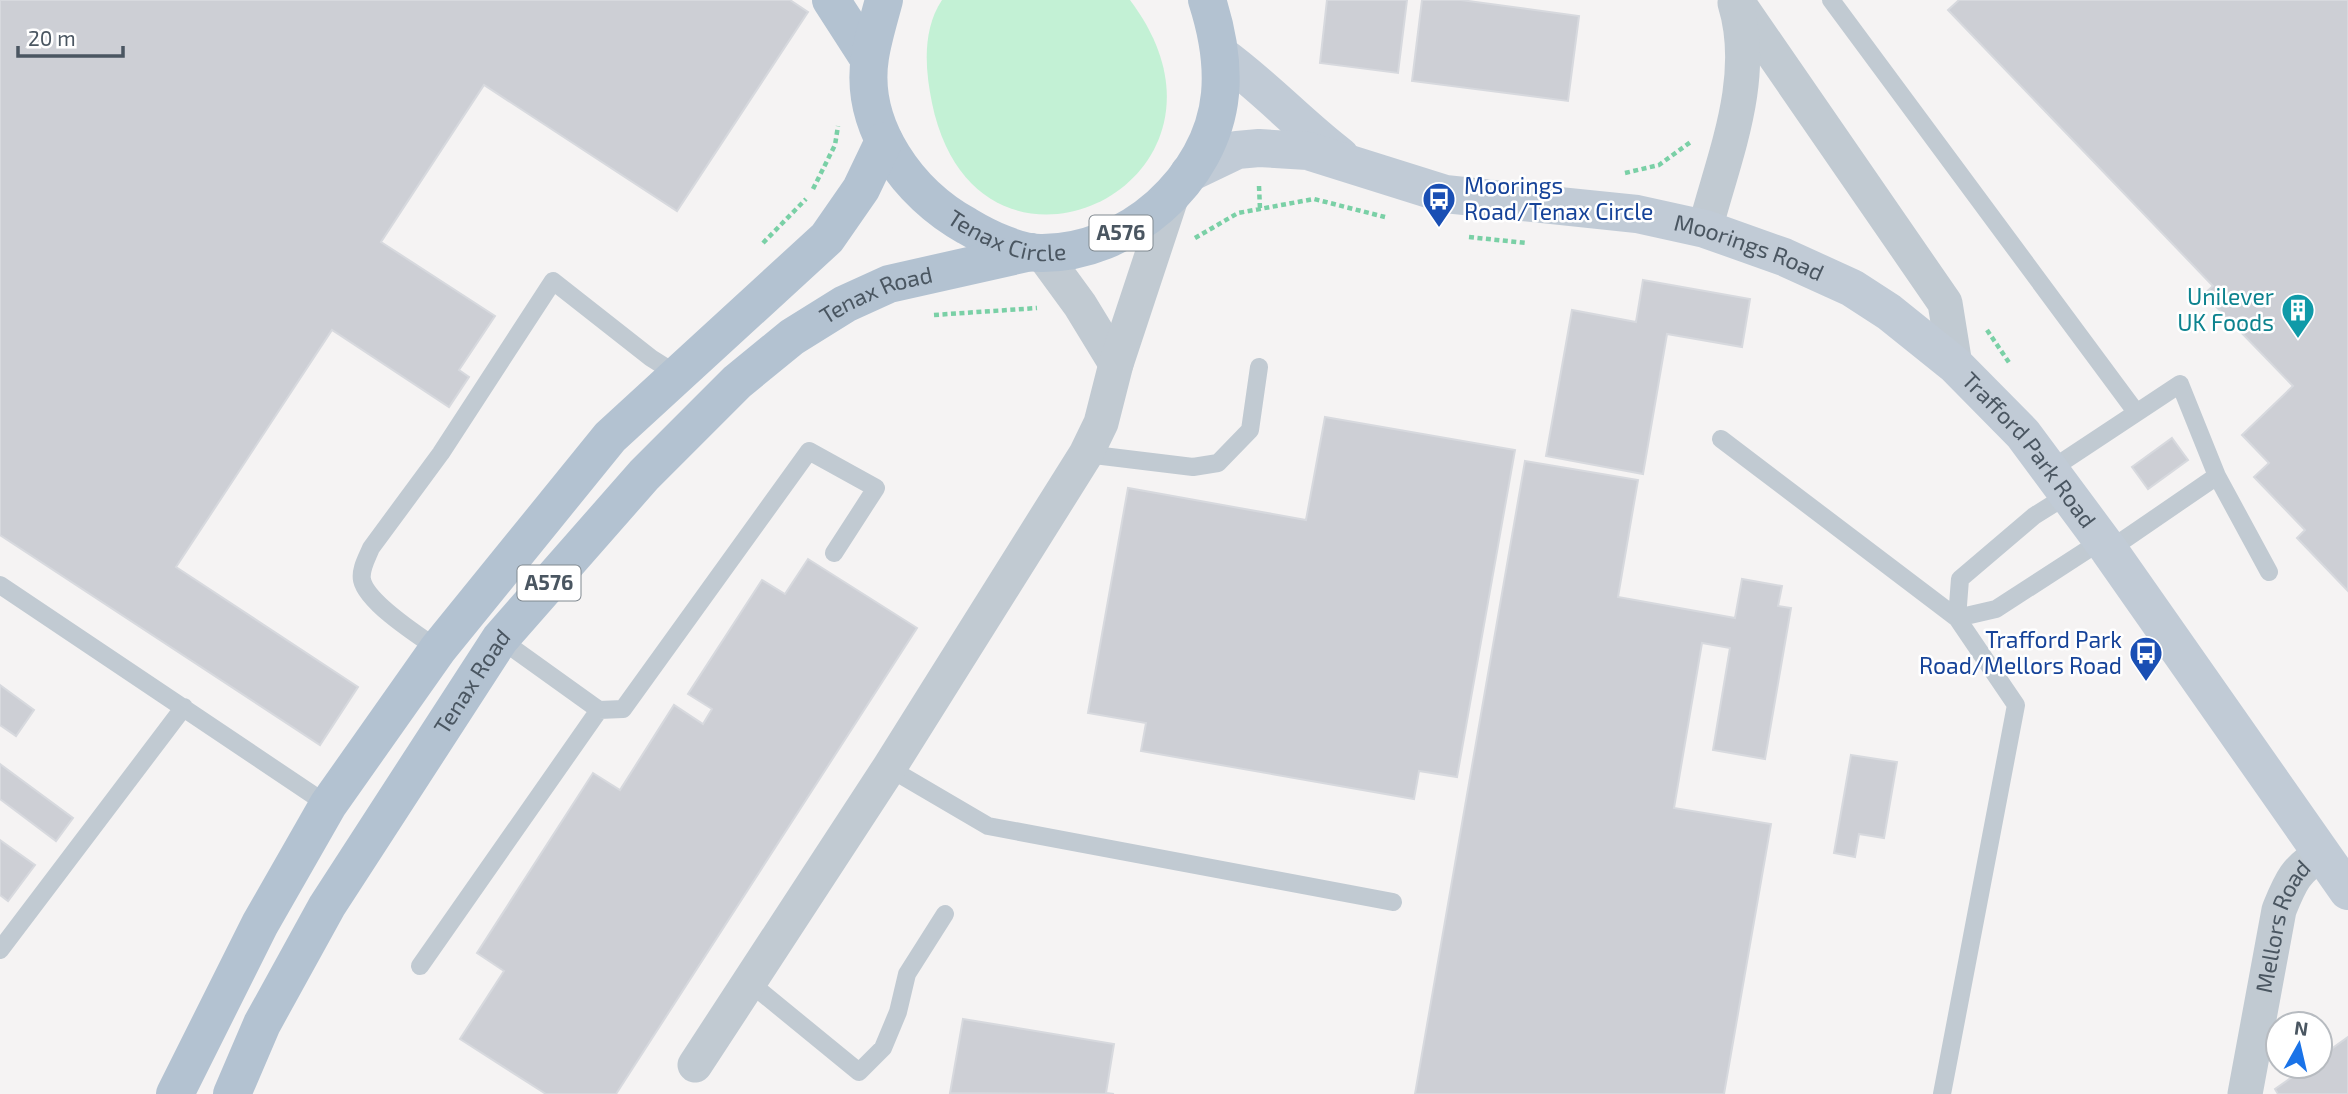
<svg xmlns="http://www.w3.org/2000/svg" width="2348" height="1094" viewBox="0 0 2348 1094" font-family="'Exo 2',sans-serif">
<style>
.green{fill:#c3f1d5}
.building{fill:#cdcfd5;stroke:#d7d9de;stroke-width:2}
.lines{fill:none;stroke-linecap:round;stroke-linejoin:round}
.path{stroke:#7ad0a6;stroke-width:4.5;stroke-dasharray:5 3.5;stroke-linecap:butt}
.lane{stroke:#c1cad2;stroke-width:18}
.street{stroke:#c1cad2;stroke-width:35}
.secondary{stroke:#c1cbd6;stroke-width:38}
.primary{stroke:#b3c2d1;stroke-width:38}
.labels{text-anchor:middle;stroke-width:5;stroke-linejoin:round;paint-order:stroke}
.shield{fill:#fff;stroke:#808990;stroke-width:2}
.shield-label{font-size:21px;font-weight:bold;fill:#4a5661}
.transit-label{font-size:23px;fill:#164399;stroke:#fff;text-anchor:start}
.street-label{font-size:23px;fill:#4a5661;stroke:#fff}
.culture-label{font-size:23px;fill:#0d838f;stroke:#fff;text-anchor:end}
</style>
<rect width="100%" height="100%" fill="#f5f3f3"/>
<path class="green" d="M942,0H1130C1268,183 977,321 932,103C925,69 922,30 942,0Z"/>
<path class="building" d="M0,0H790L808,12L677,211L484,85L381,242L495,316L459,370L469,377L449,407L332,330L176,567L358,687L320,745L0,535Z
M1327,0H1407L1398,73L1320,63Z
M1422,0H1461L1579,16L1568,101L1412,81Z
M1959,0H2348V591L2297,538L2305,530L2254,477L2269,463L2242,435L2293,386L2204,294L2213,286L1948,10Z
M1643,280L1750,299L1742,347L1667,334L1643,474L1546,456L1572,310L1636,322Z
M1325,417L1515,450L1457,777L1419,771L1414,799L1141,751L1146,723L1088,713L1128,488L1306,520Z
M2172,438L2188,460L2148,489L2132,467Z
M1525,461L1638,480L1618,597L1735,618L1742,579L1782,586L1778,606L1791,608L1765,759L1713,750L1730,648L1702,643L1674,808L1771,824L1724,1094H1415Z
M808,559L917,628L616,1094H546L460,1039L504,971L477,953L593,773L620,790L674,705L703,724L712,709L688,694L762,580L785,594Z
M0,685L34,710L16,736L0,725Z
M1851,755L1897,762L1884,838L1859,834L1855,857L1834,853Z
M0,764L73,818L56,841L0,799Z
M0,840L35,865L8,901L0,895Z
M963,1019L1114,1044L1106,1093L1114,1094L950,1093Z
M2348,1037V1094H2278L2275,1089L2308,1066H2320V1057Z"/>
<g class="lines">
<path class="path" d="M1625,173L1659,165L1692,141
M1259,186L1260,209
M813,189L835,145L838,126
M1469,237L1526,243
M1195,238L1238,213L1314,199L1385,217
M763,243L806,199
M934,315L1037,308
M1987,330L2010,364"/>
<path class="lane" d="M1831,0L2136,412
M1721,439L1957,618L2016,705L1942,1094
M1086,454L1193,467L1218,463L1250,430L1259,367
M2050,470L2180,384L2217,476L2109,550
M2217,476L2269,572
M0,585L328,805
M1957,618L1960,579L2034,516L2069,494
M1957,618L1996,609L2101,541
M500,639L599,710L623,709L809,451L876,488L834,553
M438,649C419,636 367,603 362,580C360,569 367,558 371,548L441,453L553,281L651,358L678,375
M889,768L988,826L1393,902
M0,950L184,707
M420,966L599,710
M749,982L859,1072L883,1048L898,1012L907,974L945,914"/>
<g class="street">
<path d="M1736,0L1945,303L1955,365"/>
<path d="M1705,229C1724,156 1758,78 1735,3"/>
<path d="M1042,253L1080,305L1116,364"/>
<path d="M695,1065L889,768L1086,454L1101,423L1116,364L1173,192"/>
<path id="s1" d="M2245,1094L2279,910C2290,883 2295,869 2322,854"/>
</g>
<g class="secondary">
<path d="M1221,55C1265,87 1298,124 1340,156"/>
<path id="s2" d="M1189,173L1237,150L1259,148L1308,151L1445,194L1637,214L1705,229L1784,257L1852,288L1889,312L1955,365L2023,434L2109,550L2348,891"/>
</g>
<g class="primary">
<path d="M831,0L869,59"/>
<path id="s3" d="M884,0C879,19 873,38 870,57C859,127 909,194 967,226C987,238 1018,253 1041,253C1127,254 1212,180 1220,94C1223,61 1217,31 1207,0"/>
<path d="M175,1094L260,924L328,805L438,649L610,437L827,238L861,189L884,141"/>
<path id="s4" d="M232,1094L262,1024L327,906L500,639L644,475L737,382L792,337L845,304L889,284L1031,252"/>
</g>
</g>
<defs>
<symbol id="bus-pin" viewBox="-11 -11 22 30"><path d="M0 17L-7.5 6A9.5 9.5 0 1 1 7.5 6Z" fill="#1a4fb4" stroke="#fff"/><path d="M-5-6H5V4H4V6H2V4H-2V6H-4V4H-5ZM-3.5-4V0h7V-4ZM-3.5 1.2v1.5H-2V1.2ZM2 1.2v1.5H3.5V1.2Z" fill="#fff"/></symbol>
<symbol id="building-pin" viewBox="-11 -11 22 30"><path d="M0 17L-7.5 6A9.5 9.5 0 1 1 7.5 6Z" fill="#0f9aa8" stroke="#fff"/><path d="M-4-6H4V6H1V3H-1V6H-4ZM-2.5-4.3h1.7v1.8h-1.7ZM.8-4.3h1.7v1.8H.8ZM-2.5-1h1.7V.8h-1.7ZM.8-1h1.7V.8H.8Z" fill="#fff"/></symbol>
</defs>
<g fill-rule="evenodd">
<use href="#bus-pin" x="1420" y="180" width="38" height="52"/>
<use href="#building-pin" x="2279" y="291" width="38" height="52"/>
<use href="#bus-pin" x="2127" y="634" width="38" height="52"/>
</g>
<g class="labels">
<g class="shield">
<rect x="1089.5" y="215.5" width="63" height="35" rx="5"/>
<rect x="517.5" y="565.5" width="63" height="35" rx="5"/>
</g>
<g class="shield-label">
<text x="1121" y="240">A576</text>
<text x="549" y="590">A576</text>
</g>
<g class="transit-label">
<text x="1464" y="194">Moorings<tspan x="1464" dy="26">Road/Tenax Circle</tspan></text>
<text x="2122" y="648" text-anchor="end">Trafford Park<tspan x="2122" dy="26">Road/Mellors Road</tspan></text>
</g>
<g class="street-label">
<text dy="8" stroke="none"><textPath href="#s3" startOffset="308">Tenax Circle</textPath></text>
<text dy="8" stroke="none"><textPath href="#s2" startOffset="578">Moorings Road</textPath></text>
<text dy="8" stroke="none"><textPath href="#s4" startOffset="1045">Tenax Road</textPath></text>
<text dy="8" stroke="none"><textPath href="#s2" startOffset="931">Trafford Park Road</textPath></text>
<text dy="8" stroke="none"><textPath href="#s4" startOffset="478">Tenax Road</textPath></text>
<text dy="8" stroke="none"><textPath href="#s1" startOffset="172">Mellors Road</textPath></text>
</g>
<g class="culture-label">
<text x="2274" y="305">Unilever<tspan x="2274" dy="26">UK Foods</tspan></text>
</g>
</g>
<g transform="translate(2299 1045) rotate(8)"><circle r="33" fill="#ffffff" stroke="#b7bbc0" stroke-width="2"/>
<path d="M0-5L12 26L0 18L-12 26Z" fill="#1a73e8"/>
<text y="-10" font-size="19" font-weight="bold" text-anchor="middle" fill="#4a5661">N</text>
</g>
<path d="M18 46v10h105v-10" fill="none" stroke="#4a5661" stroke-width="3.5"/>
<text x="28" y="46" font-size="21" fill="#4a5661" stroke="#ffffff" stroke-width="5" paint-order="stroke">20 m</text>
</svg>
